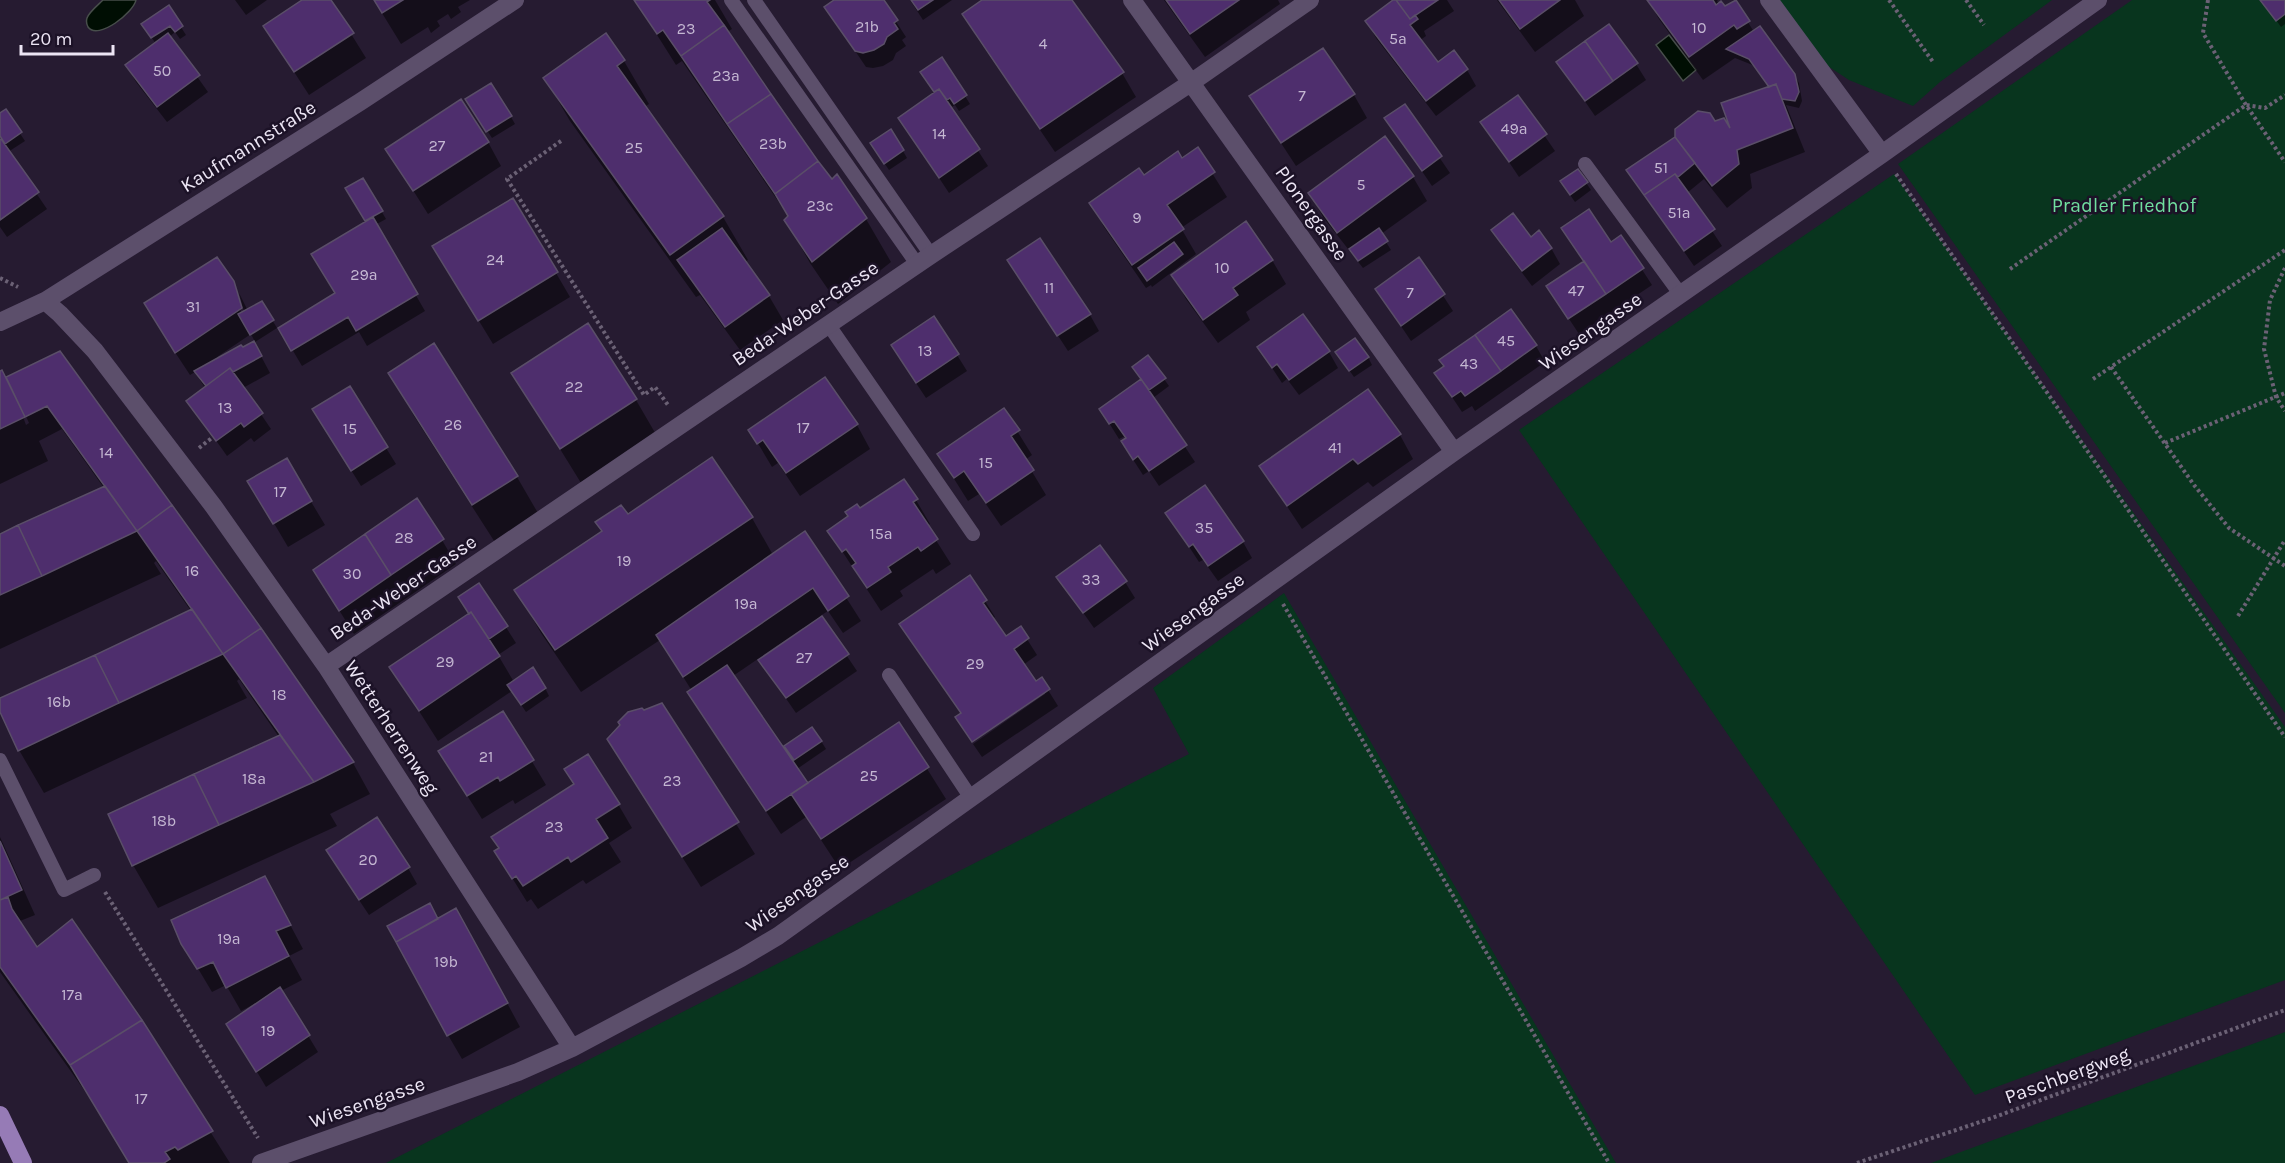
<svg xmlns="http://www.w3.org/2000/svg" width="2285" height="1163" viewBox="0 0 2285 1163" font-family="Karla,sans-serif">
<style>
.green{fill:#08351e}
.water{fill:#000e03;stroke:#474e4b;stroke-width:1.5}
.shadow{fill:#0007;fill-rule:evenodd}
.building{fill:#4e2e6d;stroke:#5a4e68;stroke-width:1.5}
.lines{fill:none;stroke-linecap:round;stroke-linejoin:round}
.path{stroke:#6b6175;stroke-width:4;stroke-dasharray:3 3;stroke-linecap:butt}
.service{stroke:#5c4f6b;stroke-width:14}
.minor{stroke:#5c4f6b;stroke-width:18}
.primary{stroke:#967bb6;stroke-width:18}
.labels{text-anchor:middle;stroke-width:5;stroke-linejoin:round;paint-order:stroke}
.number-label{font-size:16px;fill:#c4b7d2}
.street-label{font-size:20px;fill:#ece5f4;stroke:#1c1227}
.park-label{font-size:20px;fill:#70df9f;stroke:#1c1227}
</style>
<rect width="100%" height="100%" fill="#261b31"/>
<path class="green" d="M1773,0H2052L1940,82L1913,106L1849,80L1808,53Z
M2132,0H2285V713L1898,164Z
M1894,174L2285,727V980L1975,1095L1519,430Z
M1284,593L1616,1163H386L1189,754L1153,688Z
M2285,1032V1163H1931Z"/>
<path class="water" d="M103,0H136C134,12 98,41 88,27C87,25 86,21 87,18C89,12 98,5 103,0Z
M1669,35L1696,70L1683,81L1656,45Z"/>
<path class="shadow" d="M235,0H267L246,15Z
M305,0H330L366,58L309,95L265,27Z
M374,0H470L458,7L461,12L451,19L448,14L437,21L440,26L431,33L428,27L401,44Z
M635,0H715L732,29L727,32L817,162L866,219L891,262L838,304L810,263L786,220L789,217L682,61L676,65Z
M836,0H882L906,37L902,40L906,46L896,53L893,60L883,66L873,68L866,67L826,8Z
M910,0H952L923,20Z
M985,0H1071L1122,73L1136,97L1055,152L978,39L964,15Z
M1164,0H1278L1280,4L1205,57Z
M1395,0H1447L1454,11L1424,31L1426,36L1419,41L1438,64L1467,70L1476,86L1436,116L1376,38L1367,22Z
M1497,0H1575L1584,16L1535,52Z
M1648,0H1718L1717,1L1719,4L1724,8L1735,1L1754,32L1794,75L1799,83L1802,101L1799,108L1786,105L1805,152L1750,174L1752,188L1727,208L1704,179L1687,193L1722,246L1694,266L1628,171L1715,122L1732,134L1770,88L1755,66L1735,58L1703,80L1659,19Z
M2262,0H2285V24L2281,27Z
M168,7L186,35L180,39L175,32L169,37L208,92L167,122L136,82L127,66L156,44L148,32Z
M605,35L624,61L649,104L644,107L723,217L748,260L745,262L769,296L783,320L740,350L700,295L696,297L570,121L545,78Z
M942,59L970,104L959,111L955,105L950,108L988,166L949,193L910,134L935,93L927,80Z
M1558,62L1636,64L1646,80L1595,116Z
M1354,95L1367,118L1296,166L1251,97Z
M1518,97L1555,151L1519,177L1482,122Z
M467,100L511,117L515,124L492,138Z
M1404,106L1450,173L1432,186L1386,118Z
M5,111L25,141L8,152L47,209L7,237L0,227V142L3,140L0,135V114Z
M1384,138L1413,177L1427,201L1381,234L1391,250L1363,268L1323,217L1310,193Z
M488,142L501,166L428,214L387,149Z
M1197,149L1227,197L1181,228L1196,254L1152,287L1151,285L1146,288L1104,227L1091,203L1182,160Z
M876,151H903L907,158L889,170Z
M1578,171L1591,190L1575,202L1566,189Z
M363,180L386,219L375,225L425,311L367,346L359,332L302,366L280,329L336,294L367,222L347,189Z
M1493,230L1531,239L1551,248L1560,264L1532,286L1502,246Z
M1621,237L1652,285L1579,334L1548,287Z
M1419,259L1453,311L1411,341L1376,289Z
M1272,260L1286,284L1246,312L1250,320L1218,343L1186,299L1173,275Z
M448,270L556,273L570,297L493,344Z
M1019,276L1090,315L1099,331L1068,351Z
M233,283L242,316L245,315L239,293L248,311L262,303L277,328L255,342L251,334L217,357L218,359L254,343L270,373L243,388L271,429L254,442L251,438L227,456L188,401L205,388L195,372L190,375L159,328Z
M934,318L967,371L926,398L902,362Z
M433,345L517,477L542,520L498,547L414,416L390,373Z
M1536,346L1545,362L1475,411L1472,406L1462,412L1436,373Z
M1259,348L1329,352L1338,368L1299,395L1287,379L1282,383Z
M60,353L259,629L353,763L370,794L330,814L337,826L158,908L133,865L279,737L239,679L237,681L247,698L44,793L19,750L0,708V700L191,611L156,561L154,563L161,574L0,649V536L104,488L62,429L39,441L48,461L0,484V373L5,379ZM22,414H25L29,423L26,425Z
M1368,357L1372,365L1354,377L1342,360Z
M513,373L636,400L661,443L586,491Z
M1164,379L1169,386L1153,398L1195,462L1159,486L1149,471L1143,475L1132,458L1127,439L1125,436L1119,439L1101,410L1142,381Z
M349,388L396,464L361,486L323,425Z
M1004,410L1032,455L1025,460L1046,495L1001,526L979,494L968,501L939,455Z
M857,425L870,449L800,496L778,463L772,467L750,430Z
M1400,435L1413,459L1373,487L1368,482L1302,529L1261,467Z
M712,459L752,518L773,555L805,533L861,621L843,633L828,611L820,616L857,671L796,713L760,661L805,630L803,628L733,676L791,760L793,759L786,747L821,741L826,749L797,769L808,785L899,724L946,799L840,869L806,817L781,834L703,716L689,693L692,691L660,640L581,692L541,633L516,590Z
M286,460L325,525L288,547L249,481Z
M916,500L930,524L927,526L951,564L936,574L933,569L900,591L903,596L881,611L829,531L860,510Z
M1167,513L1243,542L1252,558L1218,581L1203,560L1199,562Z
M442,540L456,564L354,634L329,594Z
M970,577L995,617L992,619L1005,639L1020,628L1037,655L1023,665L1036,683L1048,690L1058,706L982,757L973,744L1045,694V691L971,741L966,734L957,718L962,715L910,640Z
M1058,577L1125,582L1135,598L1094,628Z
M479,585L516,643L498,655L514,682L545,688L549,696L526,712L512,691L438,741L391,667L470,615Z
M661,705L755,854L701,887L608,739L644,712Z
M503,713L546,785L515,804L513,800L482,819L454,775Z
M618,804L632,828L609,843L621,862L586,884L583,880L538,909L531,899L527,902L496,852Z
M0,837L35,915L20,921L36,949L141,1022L230,1163H130L97,1108L0,972Z
M337,867L408,868L417,884L369,915Z
M278,902L303,949L289,956L302,980L281,991L318,1052L266,1087L238,1040L257,1005L256,1003L241,1011L226,985L212,992L190,955Z
M438,920L470,934L520,1027L462,1059L448,1035Z"/>
<path class="building" d="M302,0H331L354,33L294,72L263,26Z
M374,0H403L382,13Z
M634,0H710L707,2L724,25L681,56L663,30L657,34Z
M834,0H884L898,20L894,23L898,29L887,37L884,44L874,50L863,53L855,51L824,7Z
M911,0H933L918,10Z
M982,0H1072L1124,72L1040,129L962,14Z
M1166,0H1239L1190,34Z
M1393,0H1396L1410,19L1415,15L1418,19L1410,25L1438,62L1454,50L1468,69L1426,101L1365,21Z
M1396,0H1438L1410,19Z
M1499,0H1560L1520,29Z
M1647,0H1713L1716,5L1721,1L1725,6L1736,0L1750,21L1737,29L1734,25L1689,57Z
M2260,0H2285V14L2276,21Z
M169,5L183,26L175,32L170,26L151,38L141,24Z
M1609,24L1638,63L1613,81L1585,41Z
M724,25L771,94L727,124L681,56Z
M1760,26L1795,74L1799,92L1795,101L1782,99L1776,84L1769,87L1749,59L1726,49Z
M168,33L200,75L157,107L125,65Z
M606,33L625,60L617,66L724,216L670,255L543,78Z
M1585,41L1613,81L1585,101L1556,62Z
M1323,48L1355,94L1281,143L1249,96Z
M942,57L967,95L954,104L950,98L947,100L939,89L934,92L920,72Z
M491,83L512,116L486,132L465,99Z
M1776,84L1793,128L1737,150L1739,164L1712,186L1675,137V129L1698,111L1710,113L1715,121L1724,118L1730,128L1721,103Z
M939,89L980,149L939,178L898,118Z
M771,94L818,161L775,194L727,124Z
M1518,95L1547,134L1509,162L1480,122Z
M461,99L489,142L413,191L385,149Z
M1405,104L1442,156L1422,171L1384,118Z
M6,109L22,132L5,144L0,136V113Z
M891,129L904,150L884,164L870,143Z
M1385,136L1414,176L1337,233L1308,193Z
M1675,137L1695,163L1678,177L1675,174L1644,195L1626,170Z
M1,139L39,192L0,220V140Z
M1198,147L1215,172L1167,205L1184,229L1132,265L1089,203L1139,168L1144,175L1178,151L1182,158Z
M818,161L832,179L837,174L867,218L812,262L784,220L788,216L775,194Z
M1578,169L1588,182L1570,195L1560,181Z
M1675,174L1715,229L1684,251L1644,195Z
M363,178L383,211L365,221L345,188Z
M513,198L558,272L478,321L432,246Z
M1589,209L1611,242L1621,235L1644,268L1606,294L1561,228Z
M1513,213L1531,237L1539,230L1552,248L1522,271L1491,230Z
M373,217L418,294L356,331L348,317L291,351L278,328L335,293L311,254Z
M1246,221L1273,260L1233,288L1238,295L1203,320L1171,275Z
M722,228L770,295L725,327L677,260Z
M1379,228L1388,241L1358,261L1349,249Z
M1040,238L1091,314L1057,336L1007,260Z
M1174,242L1183,254L1147,281L1138,268Z
M217,257L234,281L242,308L175,353L144,303Z
M1419,257L1445,294L1401,326L1375,289Z
M1584,261L1606,294L1568,319L1546,286Z
M262,301L274,320L250,335L238,314Z
M1511,309L1537,345L1501,371L1475,335Z
M1303,314L1330,351L1289,380L1277,364L1272,368L1257,347Z
M934,316L959,354L916,383L891,345Z
M588,323L637,399L560,449L511,373Z
M1475,335L1501,371L1465,396L1461,391L1452,397L1434,373L1444,366L1439,360Z
M1355,338L1369,357L1349,371L1335,352Z
M254,341L262,356L233,372L230,368L206,386L194,371L241,345L243,347Z
M434,343L518,476L472,505L388,373Z
M60,351L172,505L137,531L47,406L25,417L6,377Z
M1148,355L1166,378L1149,390L1132,367Z
M230,368L263,413L244,427L241,423L216,441L186,401Z
M2,370L25,417L0,429V371Z
M825,377L858,424L786,473L763,440L757,444L748,430Z
M1141,379L1187,445L1149,471L1138,456L1133,460L1121,441L1126,438L1114,421L1109,424L1099,409Z
M350,386L388,447L351,471L312,409Z
M1368,389L1401,434L1358,464L1353,459L1287,506L1259,466Z
M1004,408L1020,430L1011,436L1034,470L986,503L964,471L954,478L937,454Z
M712,457L753,517L555,650L514,590L602,531L595,522L621,505L628,514Z
M287,458L312,501L273,524L247,481Z
M904,479L918,499L913,502L938,539L921,551L918,547L888,567L891,572L867,588L852,566L856,563L846,549L842,552L827,531L848,516L845,512L857,504L860,508Z
M1205,485L1244,541L1208,566L1193,544L1189,547L1165,513Z
M105,486L137,531L42,576L18,525Z
M417,498L444,539L391,575L365,534Z
M172,505L261,628L223,654L137,531Z
M18,525L42,576L0,595V534Z
M805,531L849,596L828,611L813,588L683,677L656,635Z
M365,534L391,575L339,611L313,570Z
M1100,545L1127,581L1083,613L1056,577Z
M970,575L987,600L983,603L1006,636L1021,626L1029,638L1014,649L1036,681L1042,677L1050,689L972,742L955,717L961,713L899,624Z
M479,583L508,626L489,639L471,612L469,614L458,597Z
M192,609L223,654L119,703L95,655Z
M471,612L500,656L419,711L389,667Z
M822,616L849,654L786,698L758,660Z
M261,628L354,762L314,782L223,654Z
M95,655L119,703L18,751L0,712V698Z
M727,665L808,783L766,811L687,692Z
M533,667L546,688L521,705L507,685Z
M662,703L739,822L682,857L607,739L620,725L618,722L628,712L642,708L644,710Z
M503,711L534,760L500,781L498,777L467,796L438,751Z
M899,722L929,767L821,839L791,794Z
M812,727L822,741L794,760L784,746Z
M280,735L314,782L219,825L194,774Z
M588,754L620,804L596,819L608,838L571,862L568,857L523,886L516,876L512,879L494,851L499,848L491,837L574,784L564,769Z
M194,774L219,825L132,866L108,814Z
M377,817L410,867L359,900L326,850Z
M0,841L22,890L0,900Z
M265,876L291,925L276,931L289,956L226,988L213,962L197,969L181,944L171,920Z
M8,897L12,909L37,947L72,919L142,1020L70,1065L0,967V900Z
M430,903L438,919L396,942L387,926Z
M456,908L508,1003L447,1036L396,942Z
M280,987L310,1035L256,1072L226,1024Z
M142,1020L213,1131L178,1150L175,1147L165,1152L170,1159L164,1163H129L70,1065Z"/>
<g class="lines">
<path class="path" d="M1889,0L1933,62
M1966,0L1984,25
M2208,0L2203,33L2246,105L2285,162
M561,141L507,179L644,395L655,387L668,405
M1896,174L2285,737
M2285,268L2270,300L2264,349L2276,397L2285,411
M2010,269L2246,105L2265,108L2285,95
M0,278L18,287
M2111,367L2194,485L2229,528L2285,566
M2093,379L2285,250
M2165,443L2285,393
M199,448L213,437
M1283,604L1609,1163
M2238,616L2285,540
M105,892L258,1138
M1857,1163L1992,1118L2285,1010"/>
<path class="service" d="M731,0L917,264
M754,0L931,255
M1585,164L1681,295
M828,324L973,534
M889,675L971,798
M0,760L64,890L94,875"/>
<path class="minor" d="M1132,0L1454,452
M1769,0L1882,154
M45,301L60,314L95,351L214,507L326,666L572,1048
M0,322L45,301L360,102L515,0
M326,666L931,255L1192,82L1310,0
M261,1163L518,1072L572,1048L741,958L778,936L1454,452L1882,154L2098,0"/>
<path class="primary" d="M0,1115L23,1163"/>
</g>
<g class="labels">
<g class="number-label">
<text x="867" y="32">21b</text>
<text x="1699" y="33">10</text>
<text x="686" y="34">23</text>
<text x="1398" y="44">5a</text>
<text x="1043" y="49">4</text>
<text x="162" y="76">50</text>
<text x="726" y="81">23a</text>
<text x="1302" y="101">7</text>
<text x="1514" y="134">49a</text>
<text x="939" y="139">14</text>
<text x="773" y="149">23b</text>
<text x="437" y="151">27</text>
<text x="634" y="153">25</text>
<text x="1661" y="173">51</text>
<text x="1361" y="190">5</text>
<text x="820" y="211">23c</text>
<text x="1679" y="218">51a</text>
<text x="1137" y="223">9</text>
<text x="495" y="265">24</text>
<text x="1222" y="273">10</text>
<text x="364" y="280">29a</text>
<text x="1049" y="293">11</text>
<text x="1576" y="296">47</text>
<text x="1410" y="298">7</text>
<text x="193" y="312">31</text>
<text x="1506" y="346">45</text>
<text x="925" y="356">13</text>
<text x="1469" y="369">43</text>
<text x="574" y="392">22</text>
<text x="225" y="413">13</text>
<text x="453" y="430">26</text>
<text x="803" y="433">17</text>
<text x="350" y="434">15</text>
<text x="1335" y="453">41</text>
<text x="106" y="458">14</text>
<text x="986" y="468">15</text>
<text x="280" y="497">17</text>
<text x="1204" y="533">35</text>
<text x="881" y="539">15a</text>
<text x="404" y="543">28</text>
<text x="624" y="566">19</text>
<text x="192" y="576">16</text>
<text x="352" y="579">30</text>
<text x="1091" y="585">33</text>
<text x="746" y="609">19a</text>
<text x="804" y="663">27</text>
<text x="445" y="667">29</text>
<text x="975" y="669">29</text>
<text x="279" y="700">18</text>
<text x="59" y="707">16b</text>
<text x="486" y="762">21</text>
<text x="869" y="781">25</text>
<text x="254" y="784">18a</text>
<text x="672" y="786">23</text>
<text x="164" y="826">18b</text>
<text x="554" y="832">23</text>
<text x="368" y="865">20</text>
<text x="229" y="944">19a</text>
<text x="446" y="967">19b</text>
<text x="72" y="1000">17a</text>
<text x="268" y="1036">19</text>
<text x="141" y="1104">17</text>
</g>
<g class="street-label">
<text transform="translate(248 146) rotate(-32)" y="7">Kaufmannstraße</text>
<text transform="translate(1312 213) rotate(55)" y="7">Plonergasse</text>
<text transform="translate(805 313) rotate(-34)" y="7">Beda-Weber-Gasse</text>
<text transform="translate(1590 331) rotate(-35)" y="7">Wiesengasse</text>
<text transform="translate(403 587) rotate(-34)" y="7">Beda-Weber-Gasse</text>
<text transform="translate(1193 612) rotate(-36)" y="7">Wiesengasse</text>
<text transform="translate(392 727) rotate(57)" y="7">Wetterherrenweg</text>
<text transform="translate(797 893) rotate(-35)" y="7">Wiesengasse</text>
<text transform="translate(2067 1075) rotate(-20)" y="7">Paschbergweg</text>
<text transform="translate(367 1102) rotate(-19)" y="7">Wiesengasse</text>
</g>
<g class="park-label">
<text x="2124" y="212">Pradler Friedhof</text>
</g>
</g>
<path d="M21 45v9h92v-9" fill="none" stroke="#ece5f4" stroke-width="3"/>
<text x="30" y="45" font-size="18" fill="#ece5f4" stroke="#1c1227" stroke-width="4.5" paint-order="stroke">20 m</text>
</svg>
